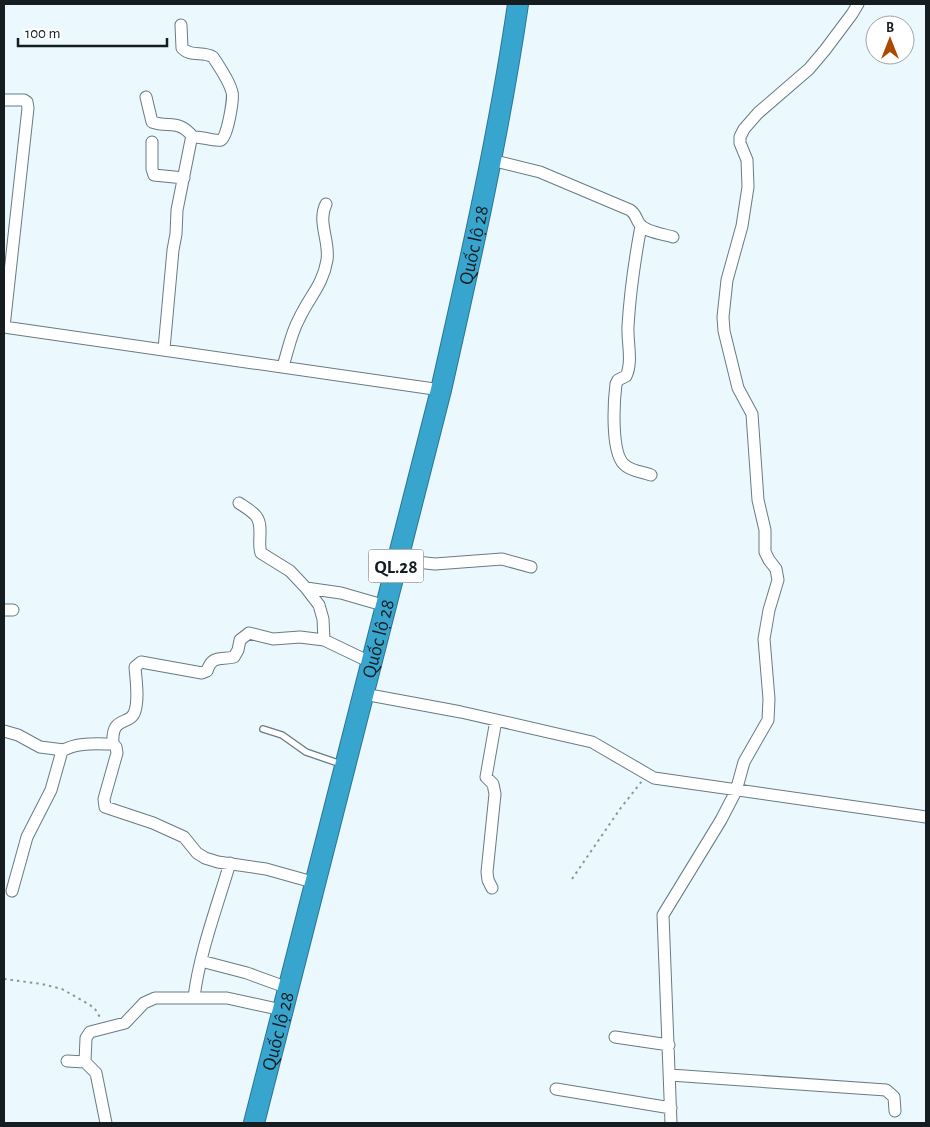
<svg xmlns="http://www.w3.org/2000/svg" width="930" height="1127" viewBox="0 0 930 1127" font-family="'Alegreya Sans',sans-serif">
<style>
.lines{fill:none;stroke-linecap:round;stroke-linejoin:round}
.lane-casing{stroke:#687b84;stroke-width:8}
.street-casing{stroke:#687b84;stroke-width:13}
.highway-casing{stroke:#2c7592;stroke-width:22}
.path{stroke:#8b969b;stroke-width:2;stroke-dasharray:2.5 4;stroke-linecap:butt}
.lane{stroke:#fff;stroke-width:5.5}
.street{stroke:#fff;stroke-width:11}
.highway{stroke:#38a5cf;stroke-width:20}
.labels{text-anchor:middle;stroke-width:5;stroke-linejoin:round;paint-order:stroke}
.shield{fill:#fff;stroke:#5b6163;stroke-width:1}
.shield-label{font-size:19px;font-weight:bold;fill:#151d20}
.street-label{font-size:20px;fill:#151d20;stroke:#fff}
</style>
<rect width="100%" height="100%" fill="#ebf8fe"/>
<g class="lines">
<defs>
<path id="lane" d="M263,729L282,735L306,752L341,764"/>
<path id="street" d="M146,97L152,122C169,128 179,119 193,137
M4,100H24L27,102L28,108L4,327
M152,142V169L154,175L184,178
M491,160L540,172L630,210C636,214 635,217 639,223C644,232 663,234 673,237
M641,226C635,258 630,293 628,326C627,341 633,362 626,376L618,380L616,384C614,400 610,456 626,466C632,471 643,472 651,475
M4,327L441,390
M164,349L173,250L176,234L177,210L191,140L193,137C201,136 215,142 221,140C227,139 234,98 232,92C229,80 220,68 213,57C203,51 190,57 182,48L181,25
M283,366C288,351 291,333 299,319C309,297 323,285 327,260C330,241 317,222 326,204
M239,503C245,507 252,511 256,516C264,526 257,542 261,553L290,571L306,588L341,593L386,606
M398,560L435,564L502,559L531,567
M306,588L319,605L323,619L324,640
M4,610H13
M364,694L461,712L592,742L654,778L926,817
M4,731L18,735L40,747L64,750
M113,744C111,714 130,727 135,711C139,698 136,680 135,667L141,662L202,673L207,671C212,655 220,660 234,657L238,650L240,640L249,633L273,639L300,637L324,640L372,663
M492,888L488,880L487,872L495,794L493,784L486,777L496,720
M12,891L27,837L51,790L62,751C77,742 96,744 113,744L116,747L117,753L104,799L105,807L153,823L184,837L197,853L205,858L218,862L266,869L316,883
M201,961L247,973L288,988
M194,997C200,951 217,907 230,863
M615,1037L669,1045
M67,1061L85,1062L96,1073L106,1123
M85,1062L86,1038L90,1032L125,1023L144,1003L155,998H227L282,1010
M670,1075L886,1090L894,1097L895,1111
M556,1089L671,1108
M671,1123L663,915L721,820L736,791L744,762L768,720L769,699L764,639L769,610L778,580L776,569L769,560L765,552V530L758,500L752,414L738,388L724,331L723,317L727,280L742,226L748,187L747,160L740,143V137L744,129L758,113L809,69L825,50L852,14L858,4"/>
<g id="highway">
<path id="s1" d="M254,1123L441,390C470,262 499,134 518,4"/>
</g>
</defs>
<use href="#lane" class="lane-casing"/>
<use href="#street" class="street-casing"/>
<use href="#highway" class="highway-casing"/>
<path class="path" d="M572,879L620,809L642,781
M4,979L42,984L62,989L90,1005L95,1009L101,1019"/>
<use href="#lane" class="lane"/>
<use href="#street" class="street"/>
<use href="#highway" class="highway"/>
</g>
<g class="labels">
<rect class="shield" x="368.5" y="549.5" width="55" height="33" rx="4"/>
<g class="shield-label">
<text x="396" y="573">QL.28</text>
</g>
<g class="street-label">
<text dy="7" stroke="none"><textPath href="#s1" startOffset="905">Quốc lộ 28</textPath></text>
<text dy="7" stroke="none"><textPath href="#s1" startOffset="500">Quốc lộ 28</textPath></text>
<text dy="7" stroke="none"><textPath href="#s1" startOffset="95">Quốc lộ 28</textPath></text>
</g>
</g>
<rect width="930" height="1127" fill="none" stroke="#151d20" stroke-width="10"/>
<g transform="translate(890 40)"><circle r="24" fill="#ffffff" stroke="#a1a5a6"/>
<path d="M0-4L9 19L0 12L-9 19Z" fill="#aa4a00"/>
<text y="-8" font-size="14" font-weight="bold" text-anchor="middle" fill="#151d20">B</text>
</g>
<path d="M18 38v8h149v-8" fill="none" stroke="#151d20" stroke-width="2.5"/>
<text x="25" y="38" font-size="15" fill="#151d20" stroke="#ffffff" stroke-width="4" paint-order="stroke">100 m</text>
</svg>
